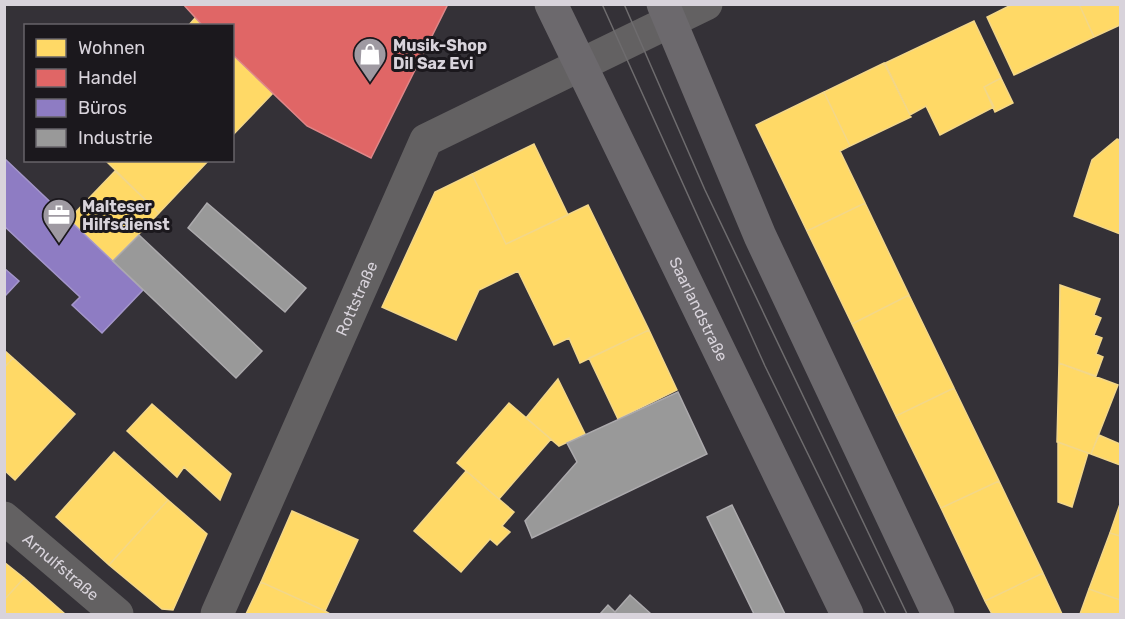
<svg xmlns="http://www.w3.org/2000/svg" width="1125" height="619" viewBox="0 0 1125 619" font-family="Rubik,sans-serif">
<style>
.homes{fill:#ffd966;stroke:#f3d789;stroke-width:1.5}
.shops{fill:#e06666;stroke:#de8789;stroke-width:1.5}
.offices{fill:#8e7cc3;stroke:#a496ca;stroke-width:1.5}
.industry{fill:#999;stroke:#acaaad;stroke-width:1.5}
.lines{fill:none;stroke-linecap:round;stroke-linejoin:round}
.minor{stroke:#636162;stroke-width:33}
.major{stroke:#6c696d;stroke-width:33}
.tram{stroke:#6e6c6e;stroke-width:1.5}
.labels{text-anchor:middle;stroke-width:6;stroke-linejoin:round;paint-order:stroke}
.poi-label{font-size:16px;font-weight:bold;fill:#d8d3db;stroke:#1b181d;text-anchor:start}
.street-label{font-size:16px;fill:#d8d3db;stroke:#1b181d}
</style>
<rect width="100%" height="100%" fill="#343137"/>
<path class="homes" d="M1013,4H1079L1094,37L1014,75L987,17Z
M1079,4H1120V25L1094,37Z
M195,18L203,26H188Z
M974,21L1001,78L984,87L994,107L940,135L926,106L910,115L885,63Z
M232,54L273,93L232,136Z
M884,63L911,117L850,146L824,92Z
M1001,78L1013,103L995,112L984,87Z
M824,92L850,146L840,151L865,203L807,231L756,125Z
M1117,139L1120,140V234L1074,216L1092,160Z
M534,144L568,215L506,244L472,174Z
M105,160H209L159,213Z
M115,171L159,213L113,261L69,219Z
M472,174L506,244L588,205L649,330L580,363L569,338L554,345L518,271L479,290L456,340L382,307L435,192Z
M865,203L909,295L852,324L807,231Z
M1060,285L1100,299L1094,315L1101,318L1094,335L1102,338L1096,354L1103,357L1096,376L1059,363Z
M909,295L954,388L896,416L852,324Z
M649,330L677,390L618,419L589,358Z
M4,350L13,358L4,368Z
M13,358L75,414L15,480L4,470V368Z
M1059,363L1118,385L1091,454L1057,442Z
M558,379L585,434L559,446L526,418Z
M954,388L999,481L941,508L896,416Z
M509,403L551,439L499,499L457,463Z
M152,404L231,474L220,500L184,467L177,477L127,431Z
M1099,435L1120,444V465L1091,454Z
M1058,442L1088,453L1072,507L1058,502Z
M114,452L168,500L109,565L56,517Z
M466,471L514,512L502,526L510,532L497,545L490,539L461,572L414,531Z
M999,481L1043,573L985,601L941,508Z
M168,500L207,534L173,610L162,609L109,565Z
M1120,504V536L1110,533Z
M292,511L358,540L325,611L261,582Z
M1110,533L1120,536V600L1089,589Z
M4,562L24,578L4,600Z
M1043,573L1062,614H992L985,601Z
M24,578L65,614H4V600Z
M261,582L325,611L330,614H246Z
M1089,589L1120,600V614H1080Z"/>
<path class="shops" d="M183,4H448L371,158L307,126L232,54V26H203Z"/>
<path class="offices" d="M4,158L143,290L102,333L72,305L80,297L4,226Z
M4,268L19,281L4,297Z"/>
<path class="industry" d="M207,203L306,288L285,312L188,228Z
M139,235L262,351L236,378L113,261Z
M678,392L707,454L532,538L525,521L577,462L567,443Z
M732,505L785,614H754L707,517Z
M630,595L651,614H600L608,605L615,612Z"/>
<g class="lines">
<g class="minor">
<path id="s1" d="M4,518L117,614"/>
<path id="s2" d="M217,614L426,140L706,4"/>
</g>
<g class="major">
<path id="s3" d="M551,4L847,614"/>
<path d="M663,4L760,236L938,614"/>
</g>
<path class="tram" d="M602,4L765,366L886,614
M624,4L705,190L907,614"/>
</g>
<defs>
<symbol id="shop-pin" viewBox="-11 -11 22 30"><path d="M0 17L-7.5 6A9.5 9.5 0 1 1 7.5 6Z" fill="#9f9aa2" stroke="#1b181d"/><path d="M-5-2.5h2.3a2.7 3.5 0 0 1 5.4 0H5L5.5 6h-11ZM-1.5-2.5h3a1.5 2.3 0 0 0-3 0Z" fill="#fff"/></symbol>
<symbol id="office-pin" viewBox="-11 -11 22 30"><path d="M0 17L-7.5 6A9.5 9.5 0 1 1 7.5 6Z" fill="#9f9aa2" stroke="#1b181d"/><path d="M-6-3h4V-5.5h4V-3h4V5H-6ZM-1-4.5V-3h2v-1.5ZM-6 0V1H6V0Z" fill="#fff"/></symbol>
</defs>
<g fill-rule="evenodd">
<use href="#shop-pin" x="351" y="35" width="38" height="52"/>
<use href="#office-pin" x="40" y="196" width="38" height="52"/>
</g>
<g class="labels">
<g class="poi-label">
<text x="393" y="51">Musik-Shop<tspan x="393" dy="18">Dil Saz Evi</tspan></text>
<text x="82" y="212">Malteser<tspan x="82" dy="18">Hilfsdienst</tspan></text>
</g>
<g class="street-label">
<text dy="6" stroke="none"><textPath href="#s2" startOffset="345">Rottstraße</textPath></text>
<text dy="6" stroke="none"><textPath href="#s3" startOffset="339">Saarlandstraße</textPath></text>
<text dy="6" stroke="none"><textPath href="#s1" startOffset="75">Arnulfstraße</textPath></text>
</g>
</g>
<rect width="1125" height="619" fill="none" stroke="#d8d3db" stroke-width="12"/>
<rect x="24" y="24" width="210" height="138" fill="#1b181d" stroke="#676369" stroke-width="1.5"/>
<rect x="36" y="39" width="30" height="18" fill="#ffd966" stroke="#676369" stroke-width="1.5"/>
<text x="78" y="54" font-size="18" fill="#d8d3db">Wohnen</text>
<rect x="36" y="69" width="30" height="18" fill="#e06666" stroke="#676369" stroke-width="1.5"/>
<text x="78" y="84" font-size="18" fill="#d8d3db">Handel</text>
<rect x="36" y="99" width="30" height="18" fill="#8e7cc3" stroke="#676369" stroke-width="1.5"/>
<text x="78" y="114" font-size="18" fill="#d8d3db">Büros</text>
<rect x="36" y="129" width="30" height="18" fill="#999999" stroke="#676369" stroke-width="1.5"/>
<text x="78" y="144" font-size="18" fill="#d8d3db">Industrie</text>
</svg>
